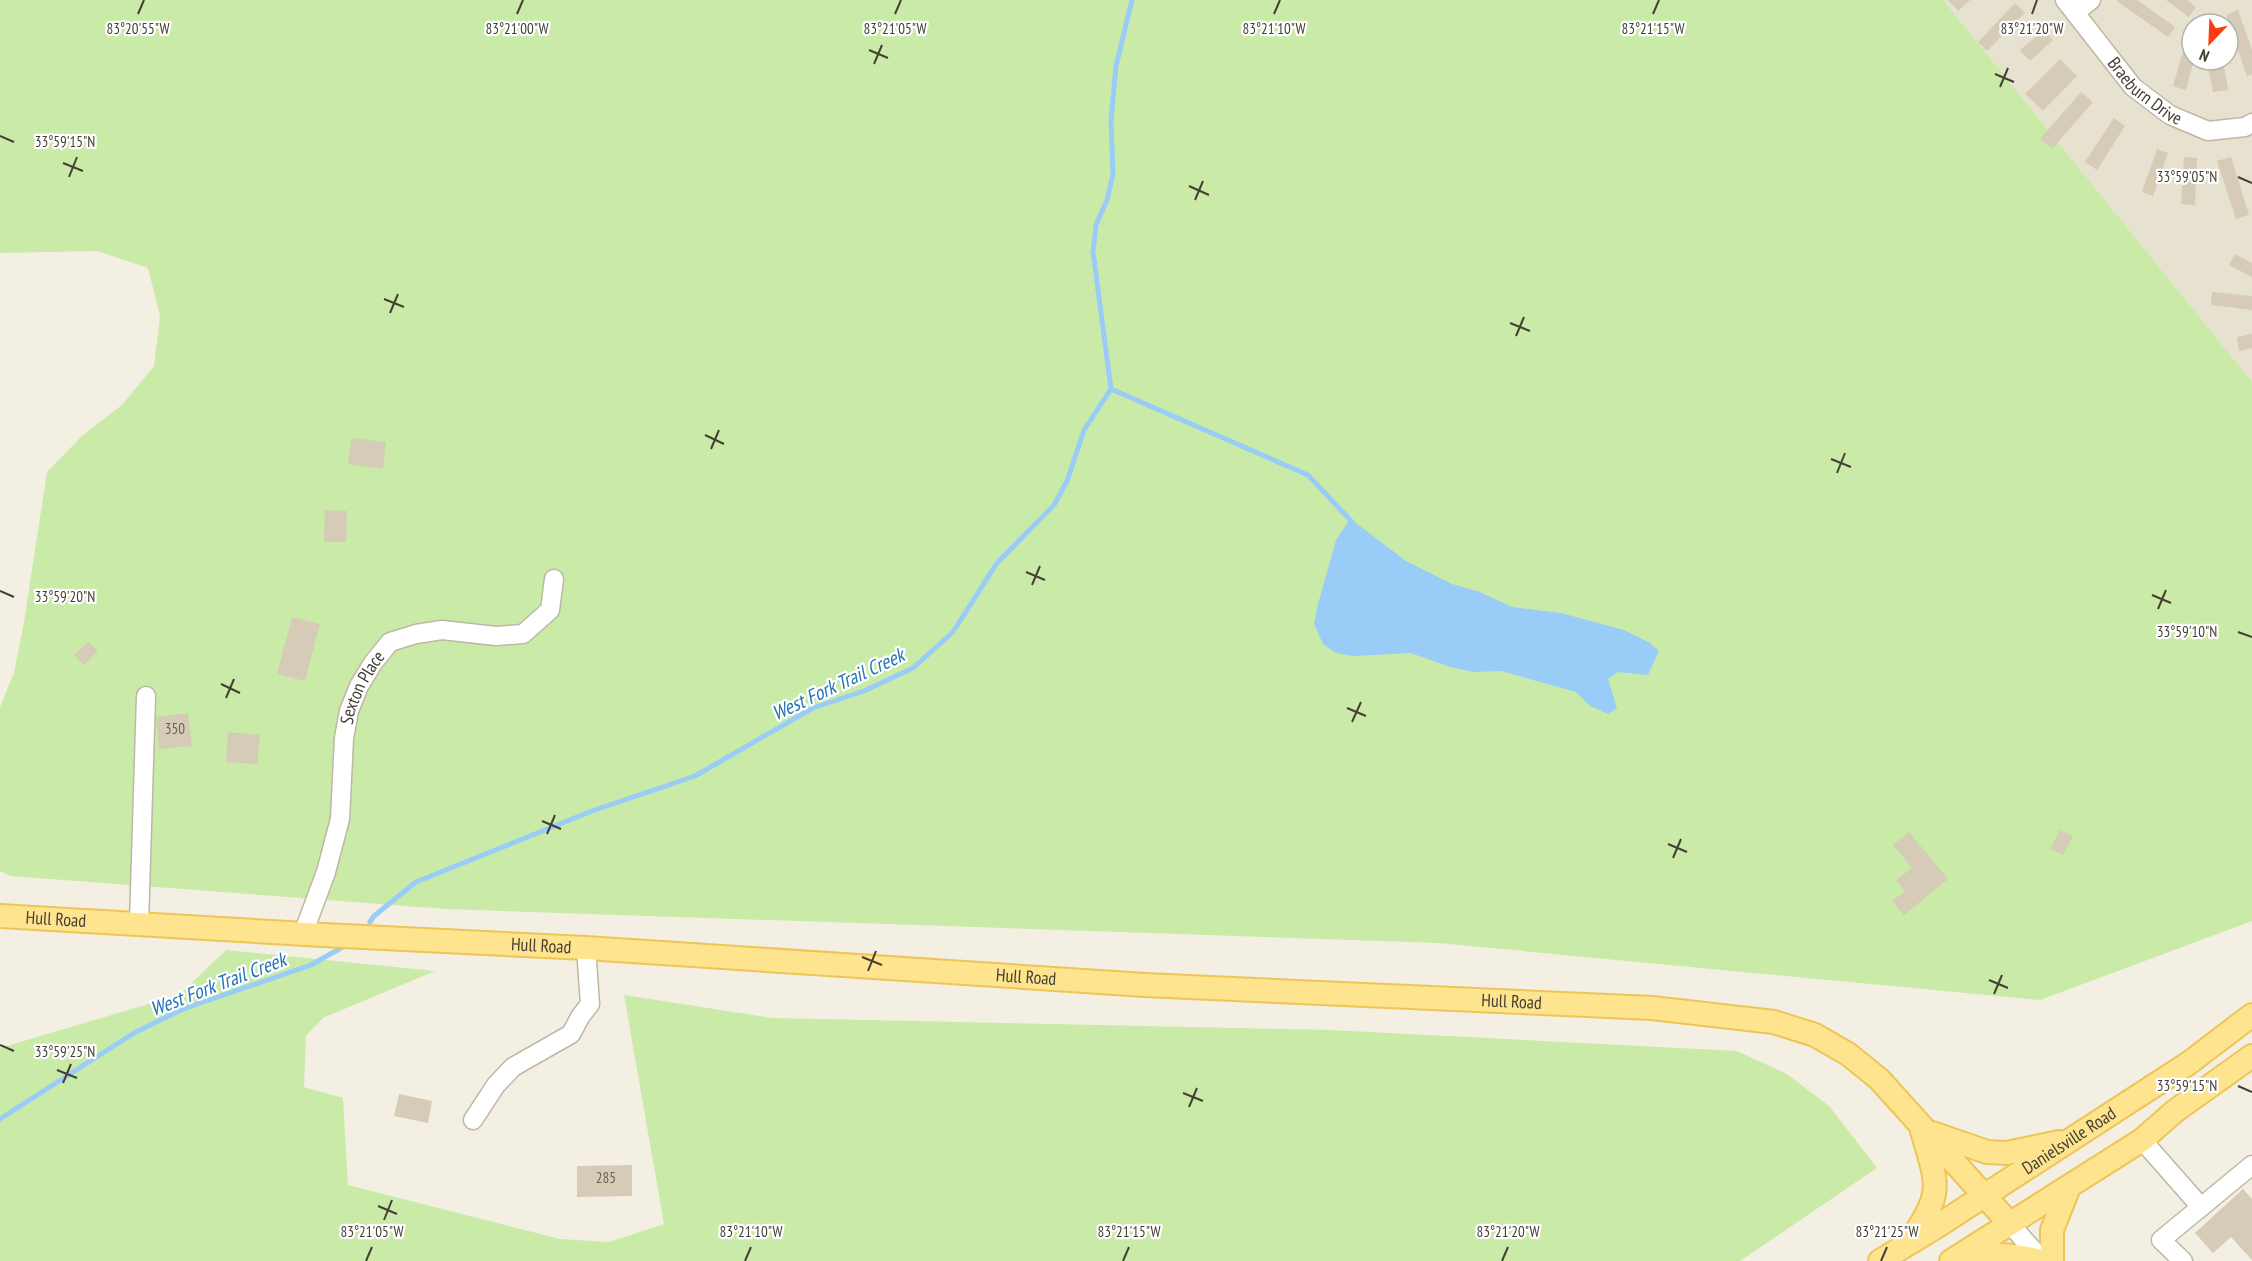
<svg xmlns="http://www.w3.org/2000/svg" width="2252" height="1261" viewBox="0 0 2252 1261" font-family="'PT Sans Narrow',sans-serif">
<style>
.residential{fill:#e7e1d0;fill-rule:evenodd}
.green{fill:#caeba8}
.water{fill:#99ccf6}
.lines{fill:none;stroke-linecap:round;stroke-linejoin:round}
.stream{stroke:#99ccf6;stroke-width:5}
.building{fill:#d5cbb7}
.minor-casing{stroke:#bfb7a5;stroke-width:21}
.major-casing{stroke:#edc557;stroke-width:26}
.minor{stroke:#fff;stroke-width:18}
.major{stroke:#ffe490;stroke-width:22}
.ticks{fill:none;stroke:#453f33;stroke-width:2}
.labels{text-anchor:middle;stroke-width:4.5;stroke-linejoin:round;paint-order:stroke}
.number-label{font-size:15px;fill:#696254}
.street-label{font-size:18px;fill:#453f33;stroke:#fff}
.water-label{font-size:20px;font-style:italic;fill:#2474b8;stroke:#fff}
.ticks-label{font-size:15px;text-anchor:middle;fill:#453f33;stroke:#fff;stroke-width:4.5;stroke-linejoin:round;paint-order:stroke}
</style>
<rect width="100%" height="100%" fill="#f3efe3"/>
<path class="residential" d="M1943,0H2252V382ZM2192,24H2228V60H2192Z"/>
<path class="green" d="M0,0H1943L2252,382V921L2040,1000L1438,943L446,909L10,876L0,871V707L14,673L24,622L47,472L83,435L122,405L154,366L160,316L148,268L97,251L0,253Z
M226,950L435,971L323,1018L306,1036L304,1087L343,1098L348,1185L560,1239L609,1242L664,1224L624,995L772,1018L1331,1030L1737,1051L1787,1074L1829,1106L1877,1168L1740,1261H0V1048L179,995Z"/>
<path class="water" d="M1348,522L1360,526L1406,561L1452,584L1480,592L1512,607L1561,613L1624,630L1650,643L1659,651L1648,675L1618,672L1608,679L1617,708L1608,714L1590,706L1576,692L1501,671L1474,672L1450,667L1411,653L1354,656L1336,653L1323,644L1314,624L1318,604L1336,540Z"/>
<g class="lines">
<path class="stream" d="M1111,389L1308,475L1354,524
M370,922L374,916L416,882L592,811L695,776L813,708L864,691L913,668L953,632L997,563L1054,505L1067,481L1084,430L1111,389L1093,252L1096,225L1107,200L1113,174L1111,120L1116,66L1132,0
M0,1119L134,1033L183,1009L311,965L348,944"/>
</g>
<path class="building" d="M1948,0H1970L1958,11Z
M2118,0H2137L2175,27L2168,37L2117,1Z
M2166,0H2187L2196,7L2189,17Z
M2015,3L2025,13L1987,51L1978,42Z
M2238,10L2252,50V74L2247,76L2226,15Z
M2044,30L2053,40L2030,61L2020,50Z
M2184,48L2192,50V60H2194L2186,90L2173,86Z
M2060,59L2077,76L2043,111L2025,94Z
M2207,60H2223L2228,90L2213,92Z
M2081,92L2093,102L2052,149L2040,139Z
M2114,118L2125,126L2097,170L2085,162Z
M2157,149L2168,153L2153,196L2142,192Z
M2184,157L2197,158L2195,205L2181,204Z
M2231,157L2249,215L2236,219L2217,161Z
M2235,254L2252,263V277L2229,265Z
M2212,292L2252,296V310L2211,305Z
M2252,334V348L2239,351L2237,337Z
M351,438L386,442L383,469L348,464Z
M325,510L347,511L346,542H324Z
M292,617L320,624L305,681L277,674Z
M89,642L98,651L84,665L74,655Z
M188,713L192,746L159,749L156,717Z
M228,732L260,735L257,764L226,762Z
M2060,830L2073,836L2063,855L2050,849Z
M1909,832L1948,879L1904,915L1892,901L1905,891L1896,880L1912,868L1893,845Z
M399,1094L432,1101L428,1123L394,1116Z
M632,1165V1196L577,1197V1166Z
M2243,1189L2252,1199V1260L2231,1237L2213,1253L2195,1233Z"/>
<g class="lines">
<defs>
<g id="minor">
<path id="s1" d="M2065,0L2133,87L2170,115L2208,131L2245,127L2252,123"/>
<path d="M2076,12L2091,0"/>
<path d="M139,924L146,696"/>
<path id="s2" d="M303,934L326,872L340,819L344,738L349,711L359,686L373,663L390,642L416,634L442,630L496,636L523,634L550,610L554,579"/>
<path d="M473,1120L496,1085L513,1067L571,1034L580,1017L590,1004L586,948"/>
<path d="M2142,1140L2201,1207"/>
<path d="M2010,1224L2043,1261"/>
<path d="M2183,1261L2161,1240L2252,1165"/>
</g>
<g id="major">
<path id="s3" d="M0,916L323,935L586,948L1145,985L1652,1008L1774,1022L1815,1035L1848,1054L1879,1079L2010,1224"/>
<path d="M1932,1133L1987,1152L2007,1153L2059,1142"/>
<path d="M1911,1239C1946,1190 1936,1182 1921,1127"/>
<path d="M1962,1258C1992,1254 2010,1253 2040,1261"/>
<path id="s4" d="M1880,1261L1936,1227L2189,1063L2252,1015"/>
<path d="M1951,1261L2142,1140L2175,1111L2252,1056"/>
<path d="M2052,1261V1230L2069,1187"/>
</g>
</defs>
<use href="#minor" class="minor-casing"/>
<use href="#major" class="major-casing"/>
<use href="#minor" class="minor"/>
<use href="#major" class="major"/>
</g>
<path class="ticks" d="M138,14L144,0M517,14L523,0M895,14L901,0M1274,14L1280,0M1653,14L1659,0M2032,14L2037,0M869,50L888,58M874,64L882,45M1995,74L2014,82M2000,87L2008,68M0,136L14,142M63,163L83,171M69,177L77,157M2238,177L2252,183M1189,186L1209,195M1195,200L1203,181M384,299L404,307M390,313L398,294M1510,323L1530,331M1516,336L1524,317M705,435L724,444M711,449L719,430M1831,459L1851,467M1837,473L1845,453M1026,572L1045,580M1032,585L1040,566M0,591L14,597M2152,595L2171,603M2158,609L2166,590M2238,632L2252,637M221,684L240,693M226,698L234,679M1347,708L1366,716M1352,722L1361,702M542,821L561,829M547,834L555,815M1668,844L1687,852M1673,858L1681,839M862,957L882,965M868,971L876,951M1989,980L2008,988M1994,994L2002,975M0,1045L14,1051M57,1070L77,1078M63,1083L71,1064M2238,1086L2252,1092M1183,1093L1203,1101M1189,1107L1197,1088M378,1206L397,1214M384,1220L392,1200M366,1261L372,1247M745,1261L751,1247M1123,1261L1129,1247M1502,1261L1508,1247M1881,1261L1887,1247"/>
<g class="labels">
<g class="number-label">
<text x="175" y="734">350</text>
<text x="606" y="1183">285</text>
</g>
<g class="street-label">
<text dy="6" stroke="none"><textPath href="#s1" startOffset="122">Braeburn Drive</textPath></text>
<text dy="6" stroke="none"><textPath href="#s2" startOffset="256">Sexton Place</textPath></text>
<text dy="6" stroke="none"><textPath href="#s3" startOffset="56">Hull Road</textPath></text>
<text dy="6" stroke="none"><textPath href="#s3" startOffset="542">Hull Road</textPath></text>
<text dy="6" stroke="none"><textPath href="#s3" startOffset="1028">Hull Road</textPath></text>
<text dy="6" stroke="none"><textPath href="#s3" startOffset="1514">Hull Road</textPath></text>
<text dy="6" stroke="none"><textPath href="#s4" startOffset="224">Danielsville Road</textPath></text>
</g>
<g class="water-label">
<text transform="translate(838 684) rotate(-25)" y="7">West Fork Trail Creek</text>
<text transform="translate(218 984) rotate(-21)" y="7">West Fork Trail Creek</text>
</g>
</g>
<g class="ticks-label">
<text x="138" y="34">83°20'55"W</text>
<text x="517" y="34">83°21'00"W</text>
<text x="895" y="34">83°21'05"W</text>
<text x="1274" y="34">83°21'10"W</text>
<text x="1653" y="34">83°21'15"W</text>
<text x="2032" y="34">83°21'20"W</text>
<text x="65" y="147">33°59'15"N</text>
<text x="2187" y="182">33°59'05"N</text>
<text x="65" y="602">33°59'20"N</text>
<text x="2187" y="637">33°59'10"N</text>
<text x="65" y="1057">33°59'25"N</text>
<text x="2187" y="1091">33°59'15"N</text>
<text x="372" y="1237">83°21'05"W</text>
<text x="751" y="1237">83°21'10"W</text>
<text x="1129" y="1237">83°21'15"W</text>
<text x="1508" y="1237">83°21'20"W</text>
<text x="1887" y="1237">83°21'25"W</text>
</g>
<g transform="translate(2210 42) rotate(203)"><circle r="28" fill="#ffffff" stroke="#b5b2ad" stroke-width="1.5"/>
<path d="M0-4.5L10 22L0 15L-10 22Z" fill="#ff3b0e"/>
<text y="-9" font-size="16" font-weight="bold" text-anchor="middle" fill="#453f33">N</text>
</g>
</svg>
